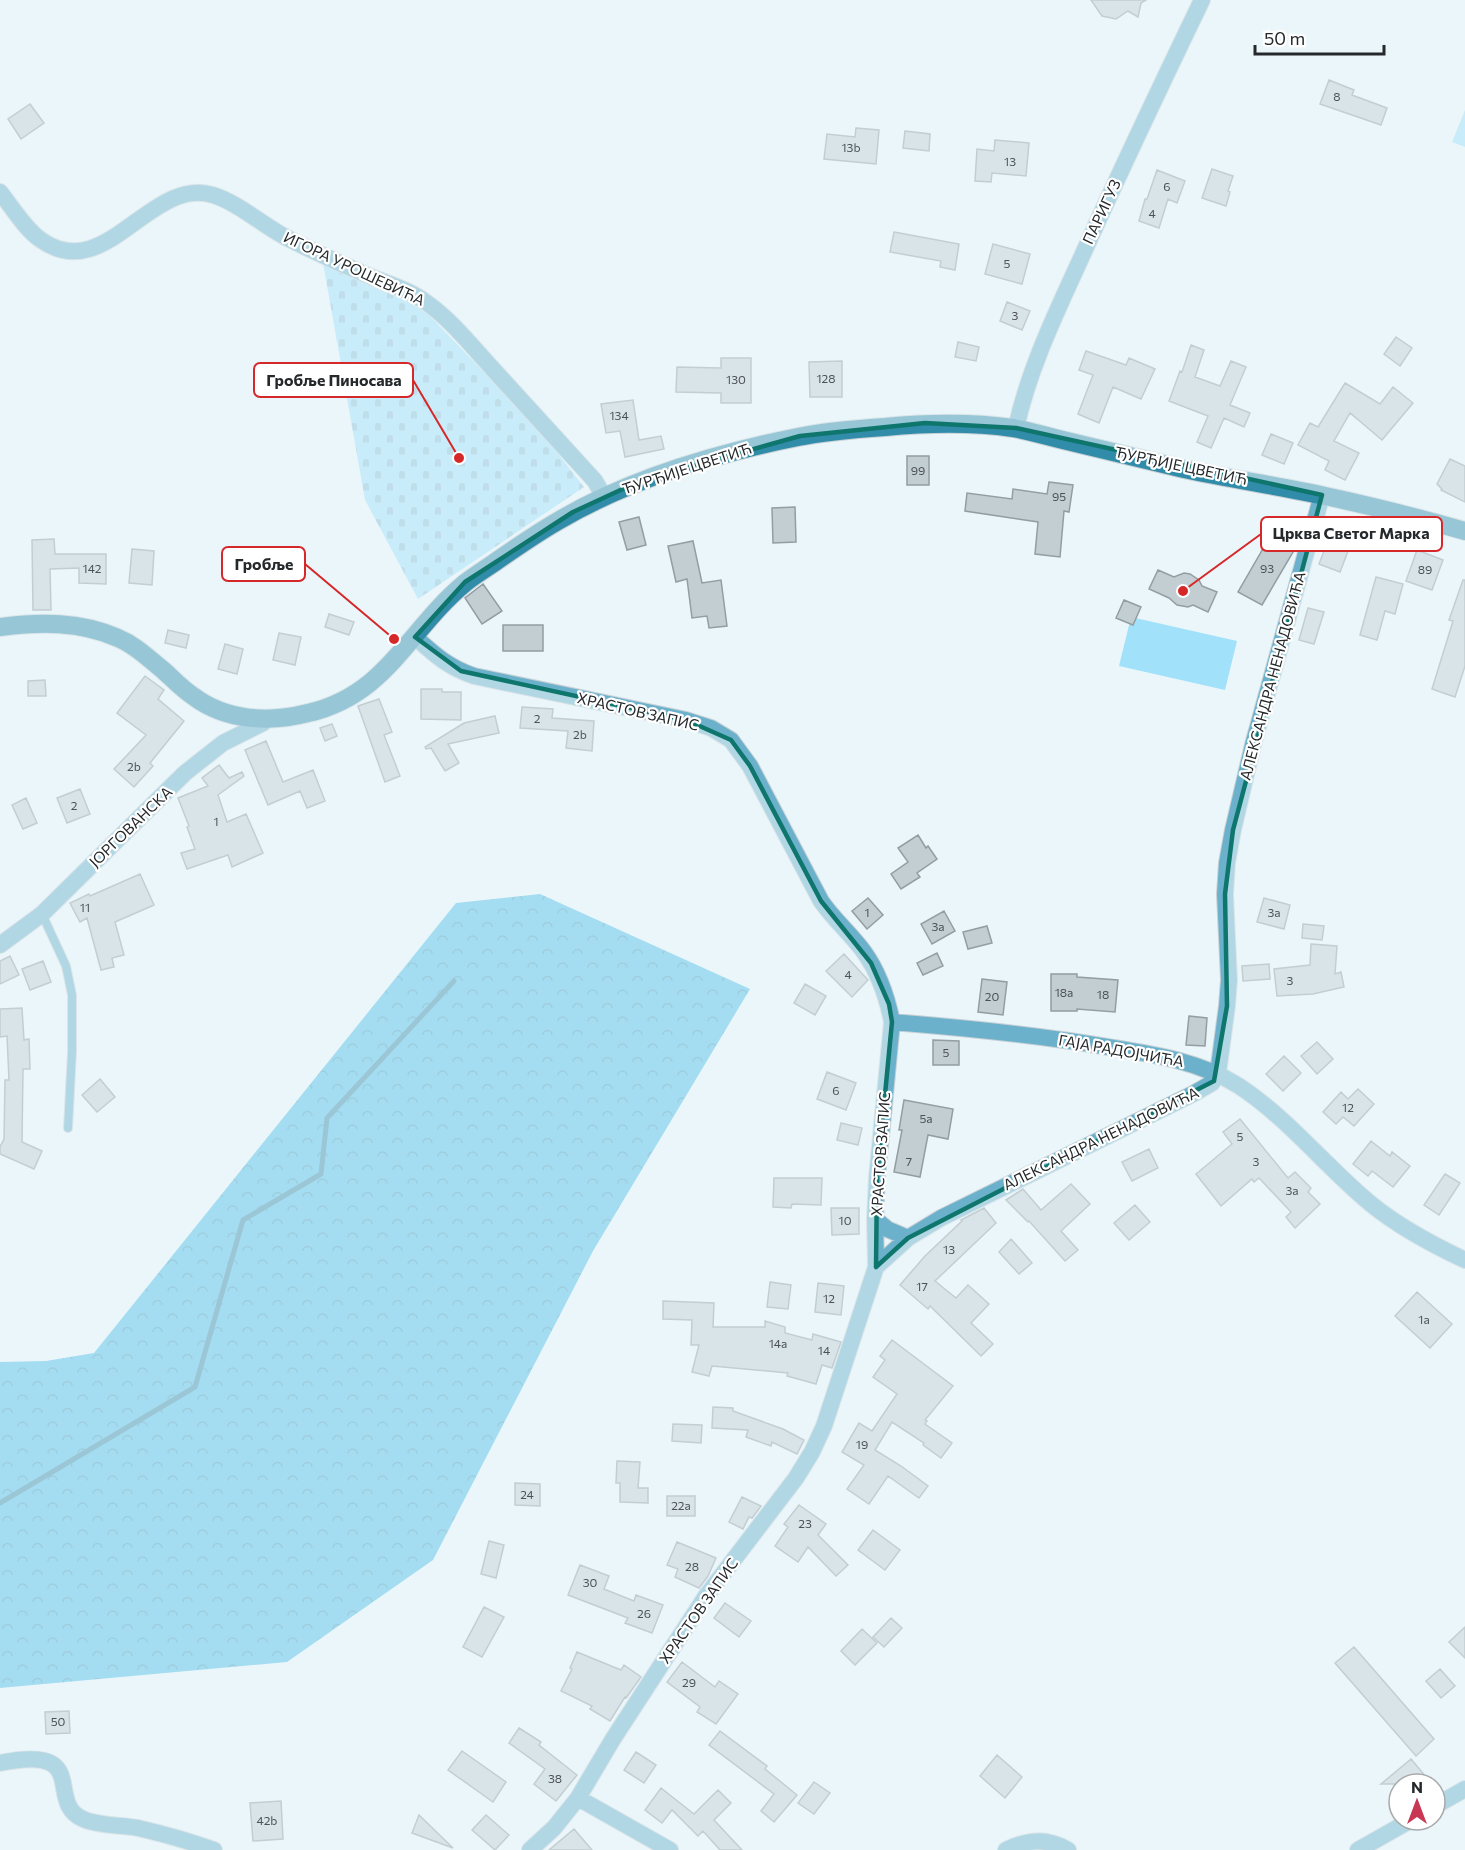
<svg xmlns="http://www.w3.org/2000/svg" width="1465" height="1850" viewBox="0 0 1465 1850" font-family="Commissioner,sans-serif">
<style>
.forest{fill:url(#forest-crowns)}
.cemetery{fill:url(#cemetery-stones)}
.park{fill:#a1e1fa}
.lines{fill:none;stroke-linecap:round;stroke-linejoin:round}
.stream{stroke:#3b8da8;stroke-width:5}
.building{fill:#c3ced2;stroke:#939da2;stroke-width:1.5}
.lane-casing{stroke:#c7d1d5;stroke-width:10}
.street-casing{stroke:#c7d1d5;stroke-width:18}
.secondary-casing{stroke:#c7d1d5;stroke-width:20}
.lane{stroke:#6cb1cb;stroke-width:8}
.street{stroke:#6cb1cb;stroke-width:16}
.secondary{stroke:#318caa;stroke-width:18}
.marked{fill:none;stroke:#0f766e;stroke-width:4.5;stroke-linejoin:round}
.labels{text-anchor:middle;stroke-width:4.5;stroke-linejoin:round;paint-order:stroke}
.number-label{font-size:12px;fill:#4c5255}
.street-label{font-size:15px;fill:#25292b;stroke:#fff}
.leader{fill:none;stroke:#d62828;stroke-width:2}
.callout-dot{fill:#d62828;stroke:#fff;stroke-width:2}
.callout{fill:#fff;stroke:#d62828;stroke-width:2}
.callout-label{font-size:16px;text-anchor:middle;font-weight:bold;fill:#25292b}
</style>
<defs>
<pattern id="forest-crowns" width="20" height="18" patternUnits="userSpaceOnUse" patternTransform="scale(1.5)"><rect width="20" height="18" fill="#4ebfe6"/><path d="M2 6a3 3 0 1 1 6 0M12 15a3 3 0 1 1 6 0" fill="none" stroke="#419bbb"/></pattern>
<pattern id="cemetery-stones" width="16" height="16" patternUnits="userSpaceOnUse" patternTransform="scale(1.5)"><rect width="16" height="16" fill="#a1e1fa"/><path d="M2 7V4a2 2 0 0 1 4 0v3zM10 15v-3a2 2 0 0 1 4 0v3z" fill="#8ac1d6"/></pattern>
</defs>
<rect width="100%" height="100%" fill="#ebf6fa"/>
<path class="forest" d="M540,894L750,989L593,1251L433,1560L287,1662L0,1688V1362L46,1361L94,1353L456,903Z"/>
<path class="cemetery" d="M323,263L385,287L428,314L539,429L584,487L418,599L365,500Z"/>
<path class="park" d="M1465,110V147L1452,142Z
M1131,617L1237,641L1225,690L1119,666Z"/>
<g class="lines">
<path class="stream" d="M0,1503L195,1387L243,1220L321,1174L327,1118L454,981"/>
</g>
<path class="building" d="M1091,0H1146L1141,3L1138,17L1128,11L1116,19L1102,16Z
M1329,80L1354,90L1352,95L1387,108L1381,125L1320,104Z
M30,104L44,123L21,139L8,119Z
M856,128L879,130L876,164L824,159L827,134L855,137Z
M905,131L930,134L929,151L903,148Z
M995,140L1029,143L1026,176L992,173L991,182L975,181L977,149L994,151Z
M1212,169L1233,176L1228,191L1230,192L1226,206L1202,198Z
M1157,170L1185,181L1177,203L1168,199L1159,228L1139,221L1145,199H1147Z
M894,232L959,244L955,270L940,267L941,261L890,252Z
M993,244L1030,254L1022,284L985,274Z
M1007,302L1030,311L1022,330L1000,321Z
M1396,337L1412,348L1400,366L1384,354Z
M958,342L979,347L976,361L955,357Z
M1191,345L1204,350L1195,377L1220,386L1231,361L1246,367L1230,405L1250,413L1244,427L1224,418L1211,448L1197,442L1208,416L1169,401L1180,371L1182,372Z
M1086,351L1126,365L1129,358L1155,369L1141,399L1113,387L1099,423L1078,414L1093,375L1079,370Z
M721,358H751V403H721V393L676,392L677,367L721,368Z
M842,361V397H810L809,362Z
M1345,383L1380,404L1393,387L1413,403L1382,440L1350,413L1334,441L1359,453L1345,480L1325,470L1329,461L1298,445L1310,423L1318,427Z
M633,400L639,440L661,436L664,449L625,457L620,431L606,433L601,404Z
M1271,434L1293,443L1284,464L1262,455Z
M907,456H929V485H907Z
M1450,459L1465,466V502L1441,490L1442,489L1437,484Z
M1049,482L1073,485L1069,512L1064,511L1060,557L1035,554L1038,522L965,511L967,493L1012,499L1013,489L1047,494Z
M795,507L796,542L773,543L772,508Z
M639,517L646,545L627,550L619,522Z
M1272,533L1296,547L1262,605L1238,592Z
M1329,538L1350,546L1340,572L1319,564Z
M54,539L55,554H106V584L79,583V568L50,569L51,610H33L32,540Z
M693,541L702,583L721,580L727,626L709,628L707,616L692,618L687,579L676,582L668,546Z
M132,549L154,551L152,585L129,583Z
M1417,550L1443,560L1432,590L1406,581Z
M1158,570L1174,577L1184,573L1190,574L1199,580L1202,586L1217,592L1208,612L1193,605L1188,607L1177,605L1169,598L1149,589Z
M1376,577L1403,584L1395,614L1385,611L1377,640L1360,635Z
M1463,580H1465V666L1455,697L1432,689L1453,621L1449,620Z
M483,584L502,611L482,624L465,598Z
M1124,600L1141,607L1133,625L1116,618Z
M1308,608L1324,612L1314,644L1299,640Z
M329,614L354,622L349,635L325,627Z
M503,625H543V651H503Z
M168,630L189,635L186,648L165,643Z
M279,633L301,637L295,665L273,660Z
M225,644L243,649L237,674L218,669Z
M145,676L164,690L158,699L184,721L150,763L153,766L134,787L114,769L146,735L117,713Z
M45,680L46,696H28V681Z
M421,689H442V692H461V720L421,719Z
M379,699L392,732L384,735L400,776L385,782L358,706Z
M522,707L553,709L552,718L594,721L592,751L566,748L568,731L520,728Z
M495,716L499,733L448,744L459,763L445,771L431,748L426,749L425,747L464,723Z
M332,724L337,736L325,741L320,728Z
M266,741L283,782L313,770L325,801L307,808L300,791L268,805L245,750Z
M219,765L229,778L242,772L244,776L218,795L227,822L246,814L263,853L232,867L228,855L187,869L181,853L195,849L187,827L189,826L178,798L208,786L202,778Z
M80,789L90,814L67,823L57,798Z
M26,798L37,823L23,829L12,805Z
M918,835L926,848L928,846L937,859L917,873L920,877L901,889L891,874L908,862L898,848Z
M140,874L154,905L115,922L124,955L112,958L114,967L101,970L87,918L80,922L70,903L89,894L90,896Z
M868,898L883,915L867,929L852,911Z
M1264,898L1290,905L1284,929L1257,922Z
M944,911L955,931L932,944L921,924Z
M1303,924L1324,926L1322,940L1302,938Z
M987,926L992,943L968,949L963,932Z
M1311,944L1337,946L1335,974L1341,972L1344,987L1313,994L1277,996L1274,969L1310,965Z
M937,953L943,966L923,975L917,963Z
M844,954L868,980L852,997L826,971Z
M10,956L19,975L0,984V961Z
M43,961L51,982L30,990L22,969Z
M1269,964L1270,979L1243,981L1242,966Z
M1051,974H1077V977L1118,980L1115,1012L1077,1009V1011H1051Z
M982,979L1007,982L1003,1015L978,1012Z
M805,984L826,996L815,1015L794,1003Z
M22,1008L24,1040L29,1039L30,1069H23L22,1142L42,1151L34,1169L0,1154V1147L4,1139L5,1080H9L7,1036L0,1037V1009Z
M1189,1016L1207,1018L1205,1046L1186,1045Z
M933,1040L959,1041V1065H933Z
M1317,1042L1333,1059L1317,1074L1301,1056Z
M1284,1056L1301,1073L1283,1091L1266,1074Z
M827,1072L856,1083L846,1110L817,1099Z
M100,1079L115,1097L97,1112L82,1095Z
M1358,1089L1374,1104L1354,1126L1343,1117L1336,1124L1323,1112L1341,1092L1348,1099Z
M904,1100L953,1109L948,1139L928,1135L920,1177L894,1172L902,1130H899Z
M1240,1119L1288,1178L1295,1172L1311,1188L1308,1192L1320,1204L1295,1228L1286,1217L1291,1212L1259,1178L1254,1182L1252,1179L1221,1206L1196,1174L1232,1144L1223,1132Z
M841,1123L862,1128L858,1145L837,1140Z
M1371,1141L1390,1156L1392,1152L1410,1166L1393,1187L1372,1171L1368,1176L1353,1164Z
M1149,1149L1158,1168L1132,1181L1122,1162Z
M1445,1174L1460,1183L1439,1215L1424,1205Z
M774,1178H822L821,1205L792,1204L791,1208L773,1207Z
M1071,1184L1090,1204L1061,1231L1078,1250L1065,1261L1029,1221L1028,1222L1006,1200L1023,1189L1041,1210Z
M1135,1205L1150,1222L1129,1240L1114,1223Z
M831,1208H859V1234L832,1235Z
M984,1208L996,1223L935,1281L956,1298L968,1285L989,1304L971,1323L993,1344L981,1356L930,1306L928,1309L900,1285L925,1256L962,1221L961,1220Z
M1011,1239L1032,1263L1019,1274L999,1252Z
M770,1282L791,1285L788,1309L767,1307Z
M818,1283L844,1286L841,1315L815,1312Z
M1417,1292L1452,1324L1430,1348L1395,1316Z
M663,1301L714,1303L713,1327H765V1321L785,1327V1333L812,1340L813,1334L841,1342L832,1368L822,1365L816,1384L787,1376L788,1373L712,1366L709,1376L692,1372L699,1345H691L692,1320L663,1319Z
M892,1340L953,1386L925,1420L927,1421L925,1424L952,1443L941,1458L923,1445L924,1443L892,1422L875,1450L901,1466L928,1486L919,1498L888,1476L869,1504L847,1489L864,1465L842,1452L859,1423L872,1431L897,1394L873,1377L885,1360L880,1356Z
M713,1407L733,1408V1411L783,1429L804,1440L797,1454L772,1442L771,1446L746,1437L748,1430L712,1428Z
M673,1424L702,1425L701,1443L672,1441Z
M617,1461L640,1462L638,1488H648V1503L620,1502V1483H616Z
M515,1483L540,1484V1506L515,1505Z
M667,1496H695V1516H667Z
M742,1497L761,1506L752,1518L749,1517L743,1529L729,1522Z
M799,1505L826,1524L818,1535L848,1565L836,1576L808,1547L798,1562L775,1546L788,1527L784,1524Z
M873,1530L900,1550L885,1570L858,1550Z
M489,1541L504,1545L496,1578L481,1574Z
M677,1542L716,1558L708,1576L699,1588L675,1577L678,1569L667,1565Z
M580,1565L609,1576L604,1589L634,1601L636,1595L663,1605L652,1633L625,1623L628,1618L568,1595Z
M725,1603L751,1621L739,1637L714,1618Z
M484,1607L504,1617L482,1657L463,1647Z
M891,1618L902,1628L884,1647L873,1637Z
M1465,1627V1658L1449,1642Z
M862,1629L877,1643L855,1665L841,1651Z
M1354,1647L1434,1739L1416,1756L1335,1663Z
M577,1652L621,1670L624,1665L641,1677L626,1698L625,1697L610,1721L590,1709L592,1706L561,1691L572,1669L570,1668Z
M682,1662L715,1687L719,1681L738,1694L716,1724L697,1712L700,1707L667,1682Z
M1440,1669L1455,1686L1441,1698L1426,1681Z
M69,1711L70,1733L46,1734L45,1712Z
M519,1728L541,1742L539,1745L577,1775L556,1801L534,1784L545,1769L509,1743Z
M720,1731L767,1766L765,1769L797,1795L774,1822L761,1811L774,1794L709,1745Z
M462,1751L506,1782L493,1802L448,1770Z
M636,1752L656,1765L644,1783L624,1770Z
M997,1755L1022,1777L1005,1798L980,1776Z
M1411,1759L1432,1784H1381Z
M814,1782L830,1793L814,1814L798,1803Z
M661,1788L694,1814L718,1790L731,1803L714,1820L742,1850H720L703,1831L698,1836L672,1810L662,1823L645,1810Z
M281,1801L283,1839L253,1841L250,1803Z
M419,1815L453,1848L412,1833Z
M486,1815L509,1835L495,1850L472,1830Z
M574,1829L592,1850H549Z"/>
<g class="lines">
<defs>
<path id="lane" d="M42,914L66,966L72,995V1052L68,1128"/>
<path id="street" d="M0,192C12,207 25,229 41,240C106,286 150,176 213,195C241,204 264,227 291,240C317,253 343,265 369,276C388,284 410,290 427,303C451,320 471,345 491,367C526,405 560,443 595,481L604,497
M1016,428C1030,364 1060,305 1087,245C1124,163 1163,81 1202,0
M415,637C435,655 448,667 474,676L686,720L711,728L731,740L750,766L821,901C834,920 851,934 864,952C879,973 887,997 892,1022L877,1177L875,1219L876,1267L824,1426L812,1452L796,1478L706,1596L613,1739L578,1798L554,1828L530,1850
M0,945L42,914L185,773L223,743L263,723L268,718
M892,1022C967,1028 1041,1035 1114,1048C1157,1055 1201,1062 1239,1086C1289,1119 1325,1166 1371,1204C1399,1227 1433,1245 1465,1260
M875,1219L887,1229L908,1238
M876,1267L908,1238L941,1218L1193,1094L1212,1083L1217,1074L1219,1066L1227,1006L1229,980L1225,894L1227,863L1233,830L1253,745L1322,495
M0,1763C93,1744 44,1802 83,1819C99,1826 121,1825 138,1828C164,1834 189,1841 214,1850
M578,1798L670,1850
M1435,1806L1465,1789
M1006,1850C1028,1839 1047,1838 1068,1850
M1358,1850L1411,1820"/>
<path id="secondary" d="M0,627C40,622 80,621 118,638C135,645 148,658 163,670C173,679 182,689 193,696C226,721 269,723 308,713C387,695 408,630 465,583C475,575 487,568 498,560C517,547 537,533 558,521C629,479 718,453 798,437C827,431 856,429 885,427C928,423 970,422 1013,428C1031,431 1049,437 1067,441C1106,450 1145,460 1184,469C1231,479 1279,486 1325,496C1372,506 1419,518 1465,531"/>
</defs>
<use href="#lane" class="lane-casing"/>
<use href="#street" class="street-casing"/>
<use href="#secondary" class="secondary-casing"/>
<use href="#lane" class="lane"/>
<use href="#street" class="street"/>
<use href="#secondary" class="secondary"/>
</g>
<path d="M0 0H1465V1850H0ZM925,423L1016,428L1322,495L1233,830L1225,894L1227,1006L1214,1081L908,1238L876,1267L877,1177L892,1022L889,1004L871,963L821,901L750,766L731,740L686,720L461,671L415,637L465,582L573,512L640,481L800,436Z" fill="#ebf6fa" fill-opacity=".55" fill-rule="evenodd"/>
<path class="marked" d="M925,423L1016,428L1322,495L1233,830L1225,894L1227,1006L1214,1081L908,1238L876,1267L877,1177L892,1022L889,1004L871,963L821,901L750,766L731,740L686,720L461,671L415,637L465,582L573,512L640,481L800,436Z"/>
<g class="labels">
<g class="number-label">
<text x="1337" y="101">8</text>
<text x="851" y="152">13b</text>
<text x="1010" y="166">13</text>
<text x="1167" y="191">6</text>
<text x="1152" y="218">4</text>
<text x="1007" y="268">5</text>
<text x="1015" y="320">3</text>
<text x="826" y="383">128</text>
<text x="736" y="384">130</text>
<text x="619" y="420">134</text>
<text x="918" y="475">99</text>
<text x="1059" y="501">95</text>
<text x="92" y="573">142</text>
<text x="1267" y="573">93</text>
<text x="1425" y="574">89</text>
<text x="537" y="723">2</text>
<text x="580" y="739">2b</text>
<text x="134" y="771">2b</text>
<text x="74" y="810">2</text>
<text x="216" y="826">1</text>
<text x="85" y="912">11</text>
<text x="867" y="917">1</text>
<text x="1274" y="917">3a</text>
<text x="938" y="931">3a</text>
<text x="848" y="979">4</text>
<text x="1290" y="985">3</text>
<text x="1064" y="997">18a</text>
<text x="1103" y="999">18</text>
<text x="992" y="1001">20</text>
<text x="946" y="1057">5</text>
<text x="836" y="1095">6</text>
<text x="1348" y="1112">12</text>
<text x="926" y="1123">5a</text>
<text x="1240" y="1141">5</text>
<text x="909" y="1166">7</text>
<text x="1256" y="1166">3</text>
<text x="1292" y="1195">3a</text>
<text x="845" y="1225">10</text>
<text x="949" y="1254">13</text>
<text x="922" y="1291">17</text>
<text x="829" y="1303">12</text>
<text x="1424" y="1324">1a</text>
<text x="778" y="1348">14a</text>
<text x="824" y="1355">14</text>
<text x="862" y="1449">19</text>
<text x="527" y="1499">24</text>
<text x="681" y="1510">22a</text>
<text x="805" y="1528">23</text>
<text x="692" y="1571">28</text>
<text x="590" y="1587">30</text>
<text x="644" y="1618">26</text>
<text x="689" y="1687">29</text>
<text x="58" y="1726">50</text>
<text x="555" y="1783">38</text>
<text x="267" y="1825">42b</text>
</g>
<g class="street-label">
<text transform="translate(1102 212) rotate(-65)" y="5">ПАРИГУЗ</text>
<text transform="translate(354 269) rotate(25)" y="5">ИГОРА УРОШЕВИЋА</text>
<text transform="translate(1181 466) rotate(12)" y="5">ЂУРЂИЈЕ ЦВЕТИЋ</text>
<text transform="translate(687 469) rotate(-18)" y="5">ЂУРЂИЈЕ ЦВЕТИЋ</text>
<text transform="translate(1273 676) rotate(-75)" y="5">АЛЕКСАНДРА НЕНАДОВИЋА</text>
<text transform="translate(638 712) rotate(13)" y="5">ХРАСТОВ ЗАПИС</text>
<text transform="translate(131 827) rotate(-44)" y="5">ЈОРГОВАНСКА</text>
<text transform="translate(1121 1051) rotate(10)" y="5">ГАЈА РАДОЈЧИЋА</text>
<text transform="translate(1101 1139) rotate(-26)" y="5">АЛЕКСАНДРА НЕНАДОВИЋА</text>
<text transform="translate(881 1154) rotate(-86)" y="5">ХРАСТОВ ЗАПИС</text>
<text transform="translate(699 1611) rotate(-55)" y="5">ХРАСТОВ ЗАПИС</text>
</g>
</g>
<path class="leader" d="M459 458L413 380M1183 591L1261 534M394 639L305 564"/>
<g class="callout-dot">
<circle cx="459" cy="458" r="6"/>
<circle cx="1183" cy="591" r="6"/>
<circle cx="394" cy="639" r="6"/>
</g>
<g class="callout">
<rect x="254" y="363" width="159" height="34" rx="6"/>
<rect x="1261" y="517" width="181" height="34" rx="6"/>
<rect x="222" y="547" width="83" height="34" rx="6"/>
</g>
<g class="callout-label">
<text x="334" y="386">Гробље Пиносава</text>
<text x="1351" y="539">Црква Светог Марка</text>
<text x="264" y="570">Гробље</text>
</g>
<g transform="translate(1417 1802)"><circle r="28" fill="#ffffff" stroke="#a8a9aa" stroke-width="1.5"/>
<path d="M0-4.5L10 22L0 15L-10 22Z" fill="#c83853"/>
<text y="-9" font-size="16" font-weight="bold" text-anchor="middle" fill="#25292b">N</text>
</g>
<path d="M1255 45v9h129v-9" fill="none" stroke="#25292b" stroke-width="3"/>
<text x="1264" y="45" font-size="18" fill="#25292b" stroke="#ffffff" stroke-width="4.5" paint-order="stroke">50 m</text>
</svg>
